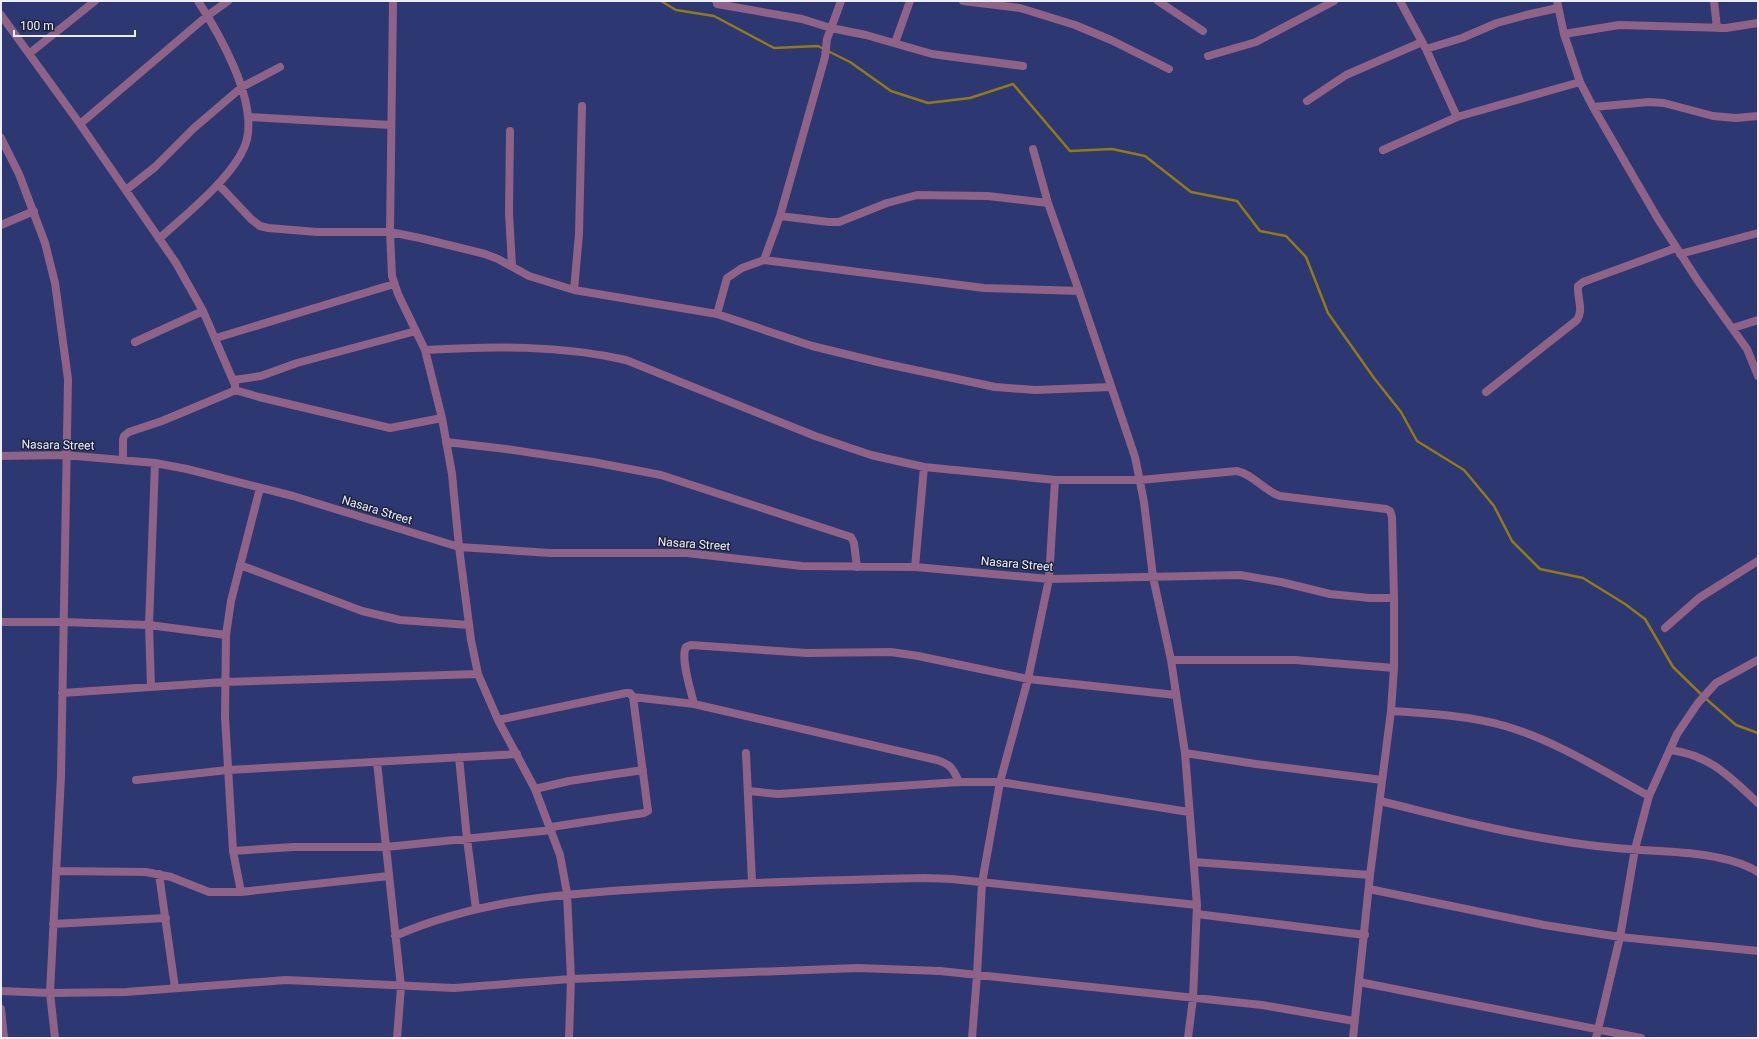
<svg xmlns="http://www.w3.org/2000/svg" width="1759" height="1039" viewBox="0 0 1759 1039" font-family="Roboto,sans-serif">
<style>
.lines{fill:none;stroke-linecap:round;stroke-linejoin:round}
.stream{stroke:#937a16;stroke-width:2.5}
.minor{stroke:#8f6287;stroke-width:8}
.labels{text-anchor:middle;stroke-width:3;stroke-linejoin:round;paint-order:stroke}
.street-label{font-size:12px;fill:#eaeefd;stroke:#1d233d}
</style>
<rect width="100%" height="100%" fill="#2d3772"/>
<g class="lines">
<path class="stream" d="M661,1L676,10L714,16L774,48L818,46L850,62L891,91L928,103L970,98L1013,84L1070,151L1112,149L1145,156L1191,192L1237,201L1260,231L1286,236L1306,257L1328,313L1374,378L1401,412L1417,441L1464,470L1494,506L1512,541L1540,569L1583,578L1625,604L1645,619L1673,667L1705,698L1736,725L1758,733"/>
<path class="minor" d="M393,1L390,232L392,276L398,294L425,350L442,418L452,474L459,547L471,640L478,674L498,720L535,789L560,855L567,893L571,979L569,1038
M716,1L717,4L802,19L831,28L866,35L932,54L1023,66
M963,1L1020,8L1075,25L1111,40L1169,69
M1158,1L1203,31
M1400,1L1426,49L1457,117
M1557,1L1564,34L1580,82L1593,107L1658,219L1698,281L1747,349L1758,376
M1714,1L1717,28
M1,15L80,124L176,263L203,311L235,385V390L229,393L162,421L129,432L124,436L123,440V460
M1564,34L1619,25L1726,28L1758,23
M895,43L910,1
M1426,49L1462,38L1497,23L1526,15L1558,8
M30,53L95,1
M1208,56L1256,42L1334,1
M1307,101L1346,75L1422,42
M1593,107L1649,102L1664,103L1713,116L1736,118L1758,116
M249,117L391,125
M80,124L207,16L228,1
M510,131L509,213L512,266
M1,138L19,174L45,243L55,283L68,379L61,776L50,993L55,1038
M1033,149L1048,203L1079,291L1135,457L1144,502L1153,577L1171,660L1185,753L1197,905L1193,998L1188,1038
M1383,150L1457,117L1580,82
M218,184L251,219L260,226L268,228L317,232H390L420,238L485,254L498,259L529,276L574,290L717,314L812,346L882,363L995,387L1035,390L1111,387
M126,190L155,167L194,128L242,87L280,67
M780,216L829,222H839L887,203L917,195L987,196L1048,203
M1,225L34,211
M159,239C185,215 239,173 247,139C256,98 220,35 198,1
M1680,254L1758,233
M764,260L780,216L825,57L827,39L841,1
M574,290L579,234L582,106
M717,314L727,278L742,268L764,260L984,288L1079,291
M1733,328L1758,320
M216,338L394,284
M135,342L203,311
M425,350C493,346 560,345 626,360L815,436L871,455L924,467L1055,480H1140L1237,471C1253,474 1264,491 1280,496L1386,509L1390,511L1392,517L1394,598V668L1391,711L1370,875L1353,1038
M234,380L261,376L297,363L416,331
M235,390L259,397L390,428L442,418
M1486,392L1577,320C1584,309 1577,299 1578,286L1583,282L1676,248
M446,442L506,449L593,462L661,475L851,537L854,543L857,567
M1,456L65,455L155,463L187,469L293,496L459,547L550,553H687L802,566L915,567L1049,579L1240,575L1281,582L1330,594L1370,598H1394
M240,565L362,611L400,620L469,625
M915,567L924,467
M1,622H63L149,625L226,635
M1665,628L1699,598L1758,561
M1171,660H1295L1394,668
M151,687L149,625L155,463
M62,693L225,682L478,674
M633,697L694,704L937,760C952,765 953,769 959,782
M694,704C691,691 680,658 686,647L691,645L807,653L891,652L918,656L1028,679L1176,695
M1391,711C1426,713 1471,716 1505,726C1556,741 1603,771 1649,796
M498,720L626,693H630L633,697L648,811L644,813L551,827
M1670,750C1710,755 1730,777 1758,803
M746,753L752,882
M1185,753L1256,764L1382,780
M459,757L467,839L476,909
M377,762L401,987L397,1038
M136,780L228,770L517,754
M535,789L569,781L643,770
M748,791L778,794L959,782H1000L1189,812
M1380,801C1438,815 1496,831 1555,840C1583,845 1612,848 1640,850C1675,852 1728,853 1758,872
M233,851L293,847H386L552,830
M1194,862L1370,875
M56,871L146,872L171,877L209,892H241L389,876
M159,874L175,988
M1369,889L1544,925L1620,937L1758,951
M241,892L233,851L225,717L226,635L231,601L260,488
M1197,914L1365,935
M53,924L166,918
M395,936C480,899 568,893 659,888C747,882 836,880 925,878L952,879L1197,905
M1359,982L1641,1038
M1,991L50,993L126,992L286,980L454,988L571,979L858,968L940,971L1262,1005L1354,1021
M1,1009L4,1038
M972,1038L977,975L982,883L1000,782L1028,679L1049,579L1055,480
M1596,1038L1620,937L1635,849L1649,796L1677,734L1698,703L1716,683L1758,660"/>
</g>
<g class="labels">
<g class="street-label">
<text transform="translate(58 445) rotate(1)" y="4">Nasara Street</text>
<text transform="translate(377 510) rotate(17)" y="4">Nasara Street</text>
<text transform="translate(694 544) rotate(4)" y="4">Nasara Street</text>
<text transform="translate(1017 564) rotate(5)" y="4">Nasara Street</text>
</g>
</g>
<rect width="1759" height="1039" fill="none" stroke="#eaeefd" stroke-width="4"/>
<path d="M14 30v6h121v-6" fill="none" stroke="#eaeefd" stroke-width="2"/>
<text x="20" y="30" font-size="12" fill="#eaeefd" stroke="#1d233d" stroke-width="3" paint-order="stroke">100 m</text>
</svg>
